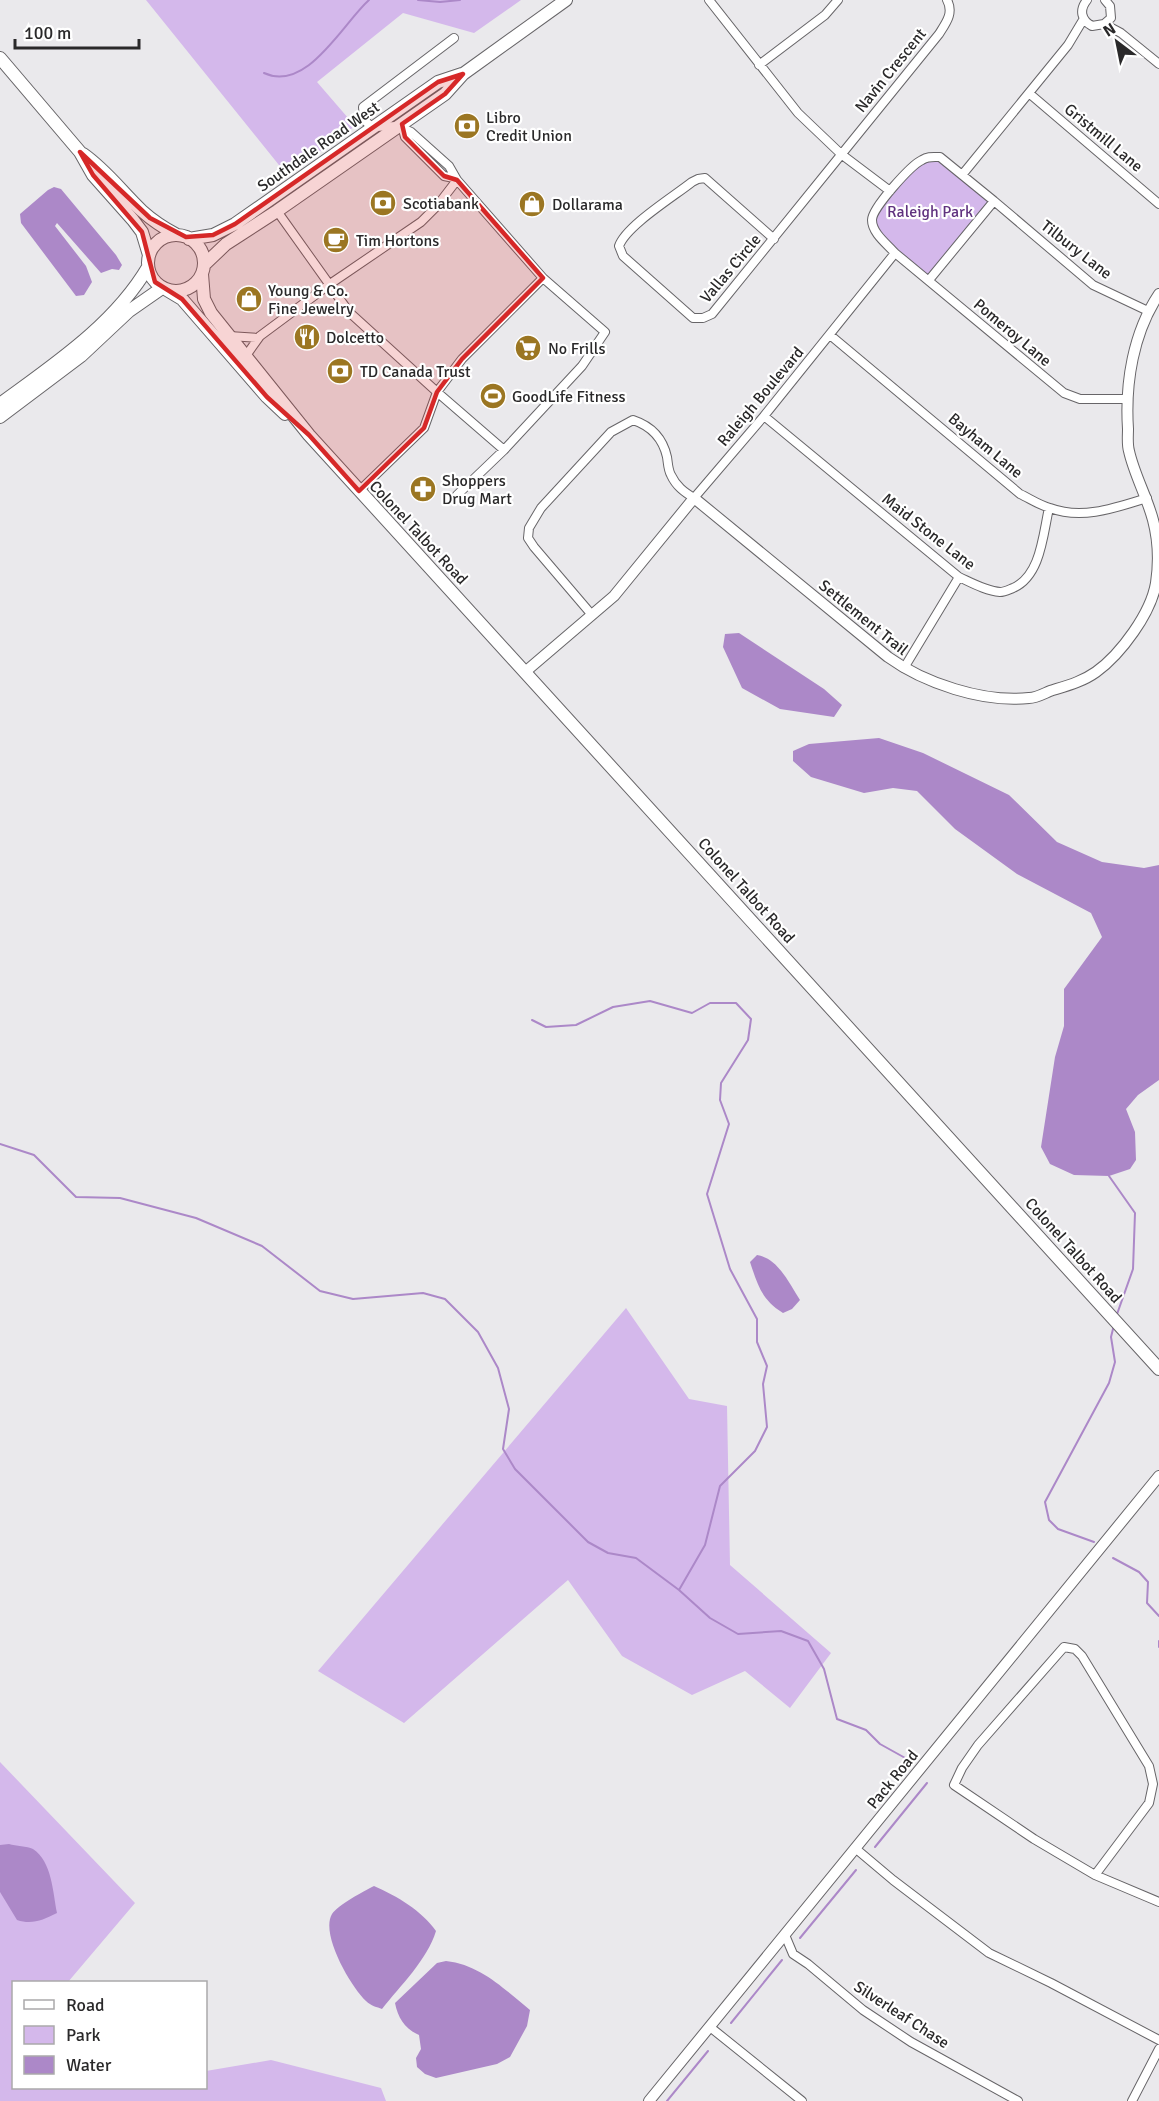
<svg xmlns="http://www.w3.org/2000/svg" width="1159" height="2101" viewBox="0 0 1159 2101" font-family="Signika,sans-serif">
<style>
.green{fill:#d4b8eb}
.water{fill:#ac88c8}
.lines{fill:none;stroke-linecap:round;stroke-linejoin:round}
.stream{stroke:#ac88c8;stroke-width:2}
.minor-casing{stroke:#676568;stroke-width:10}
.tertiary-casing{stroke:#676568;stroke-width:12}
.secondary-casing{stroke:#676568;stroke-width:14}
.minor{stroke:#fff;stroke-width:8}
.tertiary{stroke:#fff;stroke-width:10}
.secondary{stroke:#fff;stroke-width:12}
.marked{fill:#d62828;fill-opacity:0.2;stroke:#d62828;stroke-width:4.5;stroke-linejoin:round}
.labels{text-anchor:middle;stroke-width:4.5;stroke-linejoin:round;paint-order:stroke}
.street-label{font-size:16px;fill:#2a292a;stroke:#fff}
.poi-label{font-size:16px;fill:#2a292a;stroke:#fff;text-anchor:start}
.park-label{font-size:16px;fill:#60327f;stroke:#fff}
</style>
<rect width="100%" height="100%" fill="#eae9ec"/>
<path class="green" d="M146,0H521L474,33L403,13L317,82L355,126L287,175Z
M940,157L994,201L929,280L874,231L875,209L914,164Z
M626,1308L689,1399L727,1406L730,1565L831,1653L790,1708L745,1671L692,1695L622,1656L568,1580L404,1723L318,1671Z
M0,1762L135,1903L68,1982H14V2088H206V2071L271,2060L381,2088L386,2101H0Z"/>
<path class="water" d="M54,187L61,189L116,255L122,265L119,270L112,269L101,273L57,223L55,226L86,266L92,282L84,295L76,296L21,223L20,214L48,190Z
M739,633L824,689L842,705L834,717L780,709L742,688L723,647L725,634Z
M879,738L923,753L1009,795L1057,842L1102,862L1144,868L1159,865V1080L1138,1095L1126,1109L1135,1132L1136,1160L1130,1169L1109,1176L1074,1175L1050,1164L1041,1147L1055,1057L1064,1026V989L1102,937L1091,913L1017,874L955,829L917,791L893,788L864,793L811,777L793,761V751L809,744Z
M757,1255C778,1258 789,1283 800,1300L792,1309L783,1313C762,1300 758,1286 750,1262Z
M9,1844C16,1846 27,1846 33,1849C52,1861 53,1893 57,1913C43,1920 32,1925 17,1920L0,1892V1845Z
M374,1886C397,1896 422,1911 436,1931C427,1960 401,1985 382,2009C377,2007 371,2006 366,2001C351,1987 320,1934 332,1914C338,1905 364,1891 374,1886Z
M446,1961C481,1965 504,1989 530,2010L527,2026L510,2057L497,2064L436,2078L425,2074L417,2067L416,2058L421,2049L419,2035C405,2029 398,2018 395,2003L437,1963Z"/>
<g class="lines">
<path class="stream" d="M418,0L440,2L460,0
M264,73C307,93 343,23 369,0
M532,1020L546,1027L576,1025L613,1007L650,1001L692,1013L710,1003H736L751,1019L748,1040L721,1083L720,1100L729,1124L707,1194L730,1269L757,1319V1342L767,1366L763,1384L767,1427L755,1451L720,1486L705,1545L679,1590
M0,1144L34,1155L76,1197L120,1198L196,1218L262,1246L320,1291L353,1299L423,1293L445,1299L478,1332L498,1368L509,1409L503,1449L515,1469L588,1542L608,1553L636,1558L679,1590L710,1618L738,1634L781,1631L808,1641L824,1669L837,1719L866,1730L880,1744L907,1759
M1109,1176L1135,1213L1133,1269L1116,1317
M1094,1542L1058,1529L1049,1520L1045,1502L1109,1383L1115,1362L1111,1337L1114,1325
M1113,1558L1139,1572L1148,1582L1147,1603L1159,1616
M1159,1641V1647
M875,1847L927,1783
M800,1938L856,1870
M731,2023L782,1960
M667,2101L708,2051"/>
<defs>
<path id="minor" d="M709,0L798,113L841,154L890,191
M1087,0C1079,10 1081,20 1092,26L1104,24L1111,18L1110,6L1105,0
M1104,24L1121,33L1159,64
M759,65L825,15L838,0
M1030,94L1159,204
M403,129L405,137L444,176L454,178
M962,175L1068,45L1083,20
M994,201L1093,285L1148,311
M277,211L349,312L437,392L462,359L543,278L457,180
M774,239L705,178L698,179L692,182C673,197 626,226 619,246L623,256L693,318H703L712,314C788,221 863,127 939,34C946,23 954,13 947,0
M929,280L994,201L940,157C933,157 928,156 922,160C911,165 872,208 872,220C872,233 887,244 895,253L1064,393L1080,399H1126
M830,335L1020,494C1029,498 1039,505 1050,508C1082,520 1115,508 1147,498
M229,336L258,338
M245,357L260,336L330,284L421,222L437,206L457,180L449,166L411,132L398,126L372,127L364,120L363,107L454,38
M764,416L959,577C972,583 986,591 1000,592C1004,592 1008,590 1013,588C1041,576 1043,534 1049,508
M359,491L424,428L437,392L504,450L582,366L605,332L543,278
M457,495L504,450
M592,615L534,547L528,538L529,528L541,508L611,432L633,420C651,426 663,439 667,457C668,463 668,470 671,475C676,486 684,492 694,498L764,416L895,253
M904,668L959,577
M855,1848L893,1880L989,1953L1051,1983L1159,2040
M1095,1875L1149,1803L1153,1784L1149,1766L1082,1656L1075,1649L1064,1647L978,1745L962,1768L954,1785L1034,1839L1095,1875L1159,1902
M785,1935L793,1954L808,1964L863,2010L911,2042L1018,2101
M710,2027L802,2101
M1132,2101L1159,2049"/>
<path id="tertiary" d="M525,672L614,596L694,498L888,657C924,683 983,703 1029,698C1036,698 1043,694 1050,691C1066,686 1082,682 1096,672C1121,654 1151,613 1156,583C1159,563 1158,539 1153,520C1147,497 1134,474 1129,451C1127,444 1128,436 1128,429C1125,383 1133,333 1159,294
M649,2101L1159,1476"/>
<path id="secondary" d="M0,58L80,152L93,175L133,220L142,232L149,255
M83,154C106,170 122,192 142,211C153,221 164,228 177,235
M148 263a28 28 0 1 1 56 0a28 28 0 1 1-56 0Z
M189,239L213,235L235,224L438,82L462,74
M204,265L226,244L277,211L445,94L463,74L566,0
M202,274L204,299L211,313L309,435L1159,1369
M167,290L182,299L267,397L285,414
M0,404C53,365 114,325 148,267
M0,417L81,356L129,311L162,288"/>
</defs>
<use href="#minor" class="minor-casing"/>
<use href="#tertiary" class="tertiary-casing"/>
<use href="#secondary" class="secondary-casing"/>
<use href="#minor" class="minor"/>
<use href="#tertiary" class="tertiary"/>
<use href="#secondary" class="secondary"/>
</g>
<path class="marked" d="M463,74L445,94L402,124L405,137L444,176L457,180L543,278L462,359L437,392L424,428L359,491L309,435L267,397L182,299L155,282L142,232L93,175L80,152L150,218L186,237L213,235L235,224L438,82Z"/>
<defs>
<symbol id="bank-disc" viewBox="-11 -11 22 22"><circle r="9.5" fill="#9b7622" stroke="#fff"/><path d="M-6-4H6V4H-6ZM0-2.3a2.3 2.3 0 1 0 0 4.6a2.3 2.3 0 1 0 0-4.6Z" fill="#fff"/></symbol>
<symbol id="shop-disc" viewBox="-11 -11 22 22"><circle r="9.5" fill="#9b7622" stroke="#fff"/><path d="M-5-2.5h2.3a2.7 3.5 0 0 1 5.4 0H5L5.5 6h-11ZM-1.5-2.5h3a1.5 2.3 0 0 0-3 0Z" fill="#fff"/></symbol>
<symbol id="cafe-disc" viewBox="-11 -11 22 22"><circle r="9.5" fill="#9b7622" stroke="#fff"/><path d="M-5.5-4.5H6V0H3Q3 3.5 0 3.5H-2.5Q-5.5 3.5-5.5 0ZM3-3.2v2h1.7v-2ZM-6 4.5H4V6H-6Z" fill="#fff"/></symbol>
<symbol id="restaurant-disc" viewBox="-11 -11 22 22"><circle r="9.5" fill="#9b7622" stroke="#fff"/><path d="M-5-6h1v4h1v-4h1v4h1v-4h1v5L-1.5 .5V6h-2V.5L-5-1ZM5-6V6H3V1.5H1.5Q1.5-4 5-6Z" fill="#fff"/></symbol>
<symbol id="supermarket-disc" viewBox="-11 -11 22 22"><circle r="9.5" fill="#9b7622" stroke="#fff"/><path d="M-6-5.5h2.5l.6 2H6L4.5 2H-2.5L-4.4-4H-6ZM-1.5 3.2a1.3 1.3 0 1 0 .1 0ZM3 3.2a1.3 1.3 0 1 0 .1 0Z" fill="#fff"/></symbol>
<symbol id="stadium-disc" viewBox="-11 -11 22 22"><circle r="9.5" fill="#9b7622" stroke="#fff"/><path d="M0-5a6.5 5 0 1 0 0 10a6.5 5 0 1 0 0-10ZM-3.5-1.8h7v3.6h-7Z" fill="#fff"/></symbol>
<symbol id="pharmacy-disc" viewBox="-11 -11 22 22"><circle r="9.5" fill="#9b7622" stroke="#fff"/><path d="M-2-6h4v4h4v4h-4v4h-4v-4h-4v-4h4Z" fill="#fff"/></symbol>
</defs>
<g fill-rule="evenodd">
<use href="#bank-disc" x="452" y="111" width="30" height="30"/>
<use href="#bank-disc" x="368" y="188" width="30" height="30"/>
<use href="#shop-disc" x="517" y="189" width="30" height="30"/>
<use href="#cafe-disc" x="321" y="225" width="30" height="30"/>
<use href="#shop-disc" x="234" y="284" width="30" height="30"/>
<use href="#restaurant-disc" x="292" y="322" width="30" height="30"/>
<use href="#supermarket-disc" x="513" y="333" width="30" height="30"/>
<use href="#bank-disc" x="325" y="356" width="30" height="30"/>
<use href="#stadium-disc" x="478" y="381" width="30" height="30"/>
<use href="#pharmacy-disc" x="408" y="474" width="30" height="30"/>
</g>
<g class="labels">
<g class="street-label">
<text transform="translate(890 70) rotate(-51)" y="6">Navin Crescent</text>
<text transform="translate(1104 137) rotate(40)" y="6">Gristmill Lane</text>
<text transform="translate(318 146) rotate(-35)" y="6">Southdale Road West</text>
<text transform="translate(1077 249) rotate(38)" y="6">Tilbury Lane</text>
<text transform="translate(730 268) rotate(-50)" y="6">Vallas Circle</text>
<text transform="translate(1013 332) rotate(40)" y="6">Pomeroy Lane</text>
<text transform="translate(760 396) rotate(-50)" y="6">Raleigh Boulevard</text>
<text transform="translate(986 445) rotate(40)" y="6">Bayham Lane</text>
<text transform="translate(929 531) rotate(38)" y="6">Maid Stone Lane</text>
<text transform="translate(419 532) rotate(47)" y="6">Colonel Talbot Road</text>
<text transform="translate(864 617) rotate(39)" y="6">Settlement Trail</text>
<text transform="translate(747 890) rotate(48)" y="6">Colonel Talbot Road</text>
<text transform="translate(1074 1250) rotate(48)" y="6">Colonel Talbot Road</text>
<text transform="translate(892 1779) rotate(-51)" y="6">Pack Road</text>
<text transform="translate(902 2014) rotate(33)" y="6">Silverleaf Chase</text>
</g>
<g class="poi-label">
<text x="486" y="123">Libro<tspan x="486" dy="18">Credit Union</tspan></text>
<text x="403" y="209">Scotiabank</text>
<text x="552" y="210">Dollarama</text>
<text x="356" y="246">Tim Hortons</text>
<text x="268" y="296">Young &amp; Co.<tspan x="268" dy="18">Fine Jewelry</tspan></text>
<text x="326" y="343">Dolcetto</text>
<text x="548" y="354">No Frills</text>
<text x="360" y="377">TD Canada Trust</text>
<text x="512" y="402">GoodLife Fitness</text>
<text x="442" y="486">Shoppers<tspan x="442" dy="18">Drug Mart</tspan></text>
</g>
<g class="park-label">
<text x="930" y="217">Raleigh Park</text>
</g>
</g>
<rect x="12" y="1981" width="195" height="108" fill="#ffffff" stroke="#aaa9aa" stroke-width="1.5"/>
<rect x="24" y="2000" width="30" height="9" fill="#ffffff" stroke="#aaa9aa" stroke-width="1.5"/>
<text x="66" y="2011" font-size="18" fill="#2a292a">Road</text>
<rect x="24" y="2026" width="30" height="18" fill="#d4b8eb" stroke="#aaa9aa" stroke-width="1.5"/>
<text x="66" y="2041" font-size="18" fill="#2a292a">Park</text>
<rect x="24" y="2056" width="30" height="18" fill="#ac88c8" stroke="#aaa9aa" stroke-width="1.5"/>
<text x="66" y="2071" font-size="18" fill="#2a292a">Water</text>
<g transform="translate(1117 42) rotate(328)" stroke="#ffffff" stroke-width="4.5" paint-order="stroke">
<path d="M0-4.5L10 22L0 15L-10 22Z" fill="#2a292a"/>
<text y="-9" font-size="16" font-weight="bold" text-anchor="middle" fill="#2a292a">N</text>
</g>
<path d="M15 39v9h124v-9" fill="none" stroke="#2a292a" stroke-width="3"/>
<text x="24" y="39" font-size="18" fill="#2a292a" stroke="#ffffff" stroke-width="4.5" paint-order="stroke">100 m</text>
</svg>
